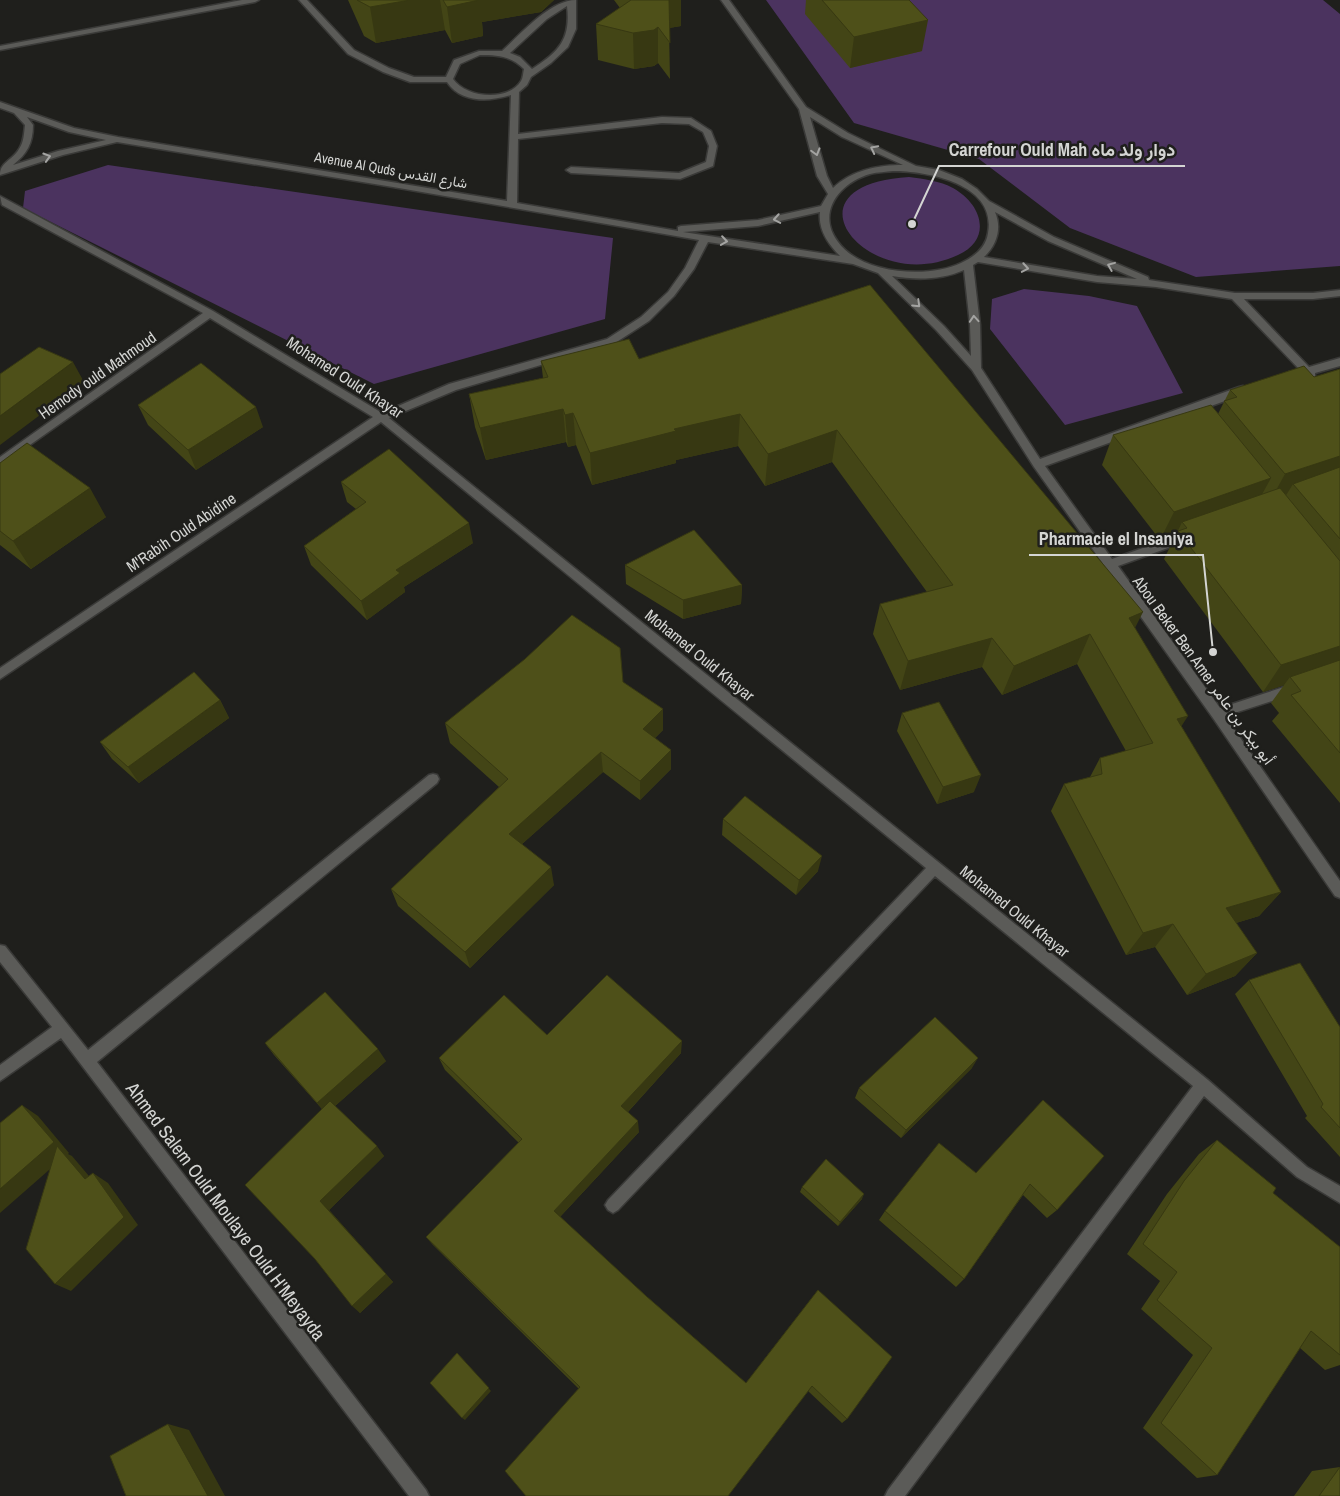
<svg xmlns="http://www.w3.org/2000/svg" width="1340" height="1496" viewBox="0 0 1340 1496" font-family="'Archivo Narrow',Vazirmatn,sans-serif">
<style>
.green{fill:#4b335f}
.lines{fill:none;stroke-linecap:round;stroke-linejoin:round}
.minor-casing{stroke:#3a3a38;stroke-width:3}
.minor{fill:#5b5b58;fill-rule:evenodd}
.wall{fill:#434516}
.shaded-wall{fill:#373812}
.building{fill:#4e5019;stroke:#373812}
.oneway{stroke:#a4a4a2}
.labels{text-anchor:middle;stroke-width:5;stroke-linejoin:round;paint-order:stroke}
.far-street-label{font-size:14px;fill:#d4d5d3;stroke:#1f1f1c}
.street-label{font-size:16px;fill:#d4d5d3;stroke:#1f1f1c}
.near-street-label{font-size:19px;fill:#d4d5d3;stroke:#1f1f1c}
.leader{fill:none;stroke:#d4d5d3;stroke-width:2}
.callout-dot{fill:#d4d5d3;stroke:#1f1f1c;stroke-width:2}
.callout-label{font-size:18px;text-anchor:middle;font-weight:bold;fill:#d4d5d3;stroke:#1f1f1c;stroke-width:5;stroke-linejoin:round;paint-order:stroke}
</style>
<rect width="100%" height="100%" fill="#1f1f1c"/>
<path class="green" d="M766,0H1323L1340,14V266L1196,277L1070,228L979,159L854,123Z
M108,165L613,238L605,319L374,384L23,208L25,191Z
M909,177C924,179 940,181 953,188C982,204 993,239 958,255C869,297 776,185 909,177Z
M1024,289L1089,296L1137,306L1183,393L1065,425L990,329L992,299Z"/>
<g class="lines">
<defs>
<path id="minor" d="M242,0H259L255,2L0,50V46Z
M299,0H307L354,50L389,68L414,77H446L454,60L479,51H502C521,34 550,0 576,0V29L568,47L551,63L531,77L527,85L519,92L518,134L662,117L691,118L711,131L717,146L713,166L680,179L571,173L566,170L571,167L679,173L706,162L709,146L703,132L689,124L662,123L518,139L517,203L678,231V227L681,226L758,220L821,206L828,194L817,176L799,109L721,0H729L806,107L848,133L916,166L939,170L962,179L977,189L989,201L1054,237L1148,277L1149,280L1235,293H1313L1340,290V296L1313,299H1244L1309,367L1340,358V366L1315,373V378L1311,379L1305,375L1293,379L1289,378L1288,375L1289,372L1300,370L1232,299L1156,287L1097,282L978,262L973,265L980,325L981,368L1040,459L1239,387L1243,386L1248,390L1247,393L1045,466L1112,559L1182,534H1190L1192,537L1190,540L1118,566L1220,708L1293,684L1297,685L1299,689L1297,693L1225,716L1340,881V898L1335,896L1213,718L1034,467L972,370L936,330L878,273L853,264L708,242L694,269L674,296L649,321L615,343L456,390L389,418L1208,1080L1307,1167L1340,1186V1203L1297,1177L1204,1096L905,1496H885L888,1490L1193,1086L935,876L618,1210L613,1213L608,1210L605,1205L608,1200L926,868L381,422L0,679V668L373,417L210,318L0,466V457L203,313L2,205L0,196L213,311L382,413L449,384L607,339L641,317L668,292L685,268L699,240L393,187L117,142L63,155L0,175C0,162 12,161 19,149C24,142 24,133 25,125L14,113L0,108V102L74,128L118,137L507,201L511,95C488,102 461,103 447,82H410L383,72L348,54ZM567,6C571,39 559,52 532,69L520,57L510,53L547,19ZM480,55C498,55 511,56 524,69C523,73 523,78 521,81C508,102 466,98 453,79L460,64ZM27,117L69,132L106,140L58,151L13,165C27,154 33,143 33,125ZM810,117L842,137L903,165C878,165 852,170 833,188L827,176ZM893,171C928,171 997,184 988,233C986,248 974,257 961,263C928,279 861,274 838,242C816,213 839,183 870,174C878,172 886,172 893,171ZM820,212C818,230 828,244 840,256L683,232L758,226ZM995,212L1048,241L1137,279L1097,276L984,257C997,245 1002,228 995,212ZM964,270L970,325L971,356L944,326L892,276C915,280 942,280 964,270Z
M433,774L437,775L439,779L437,783L97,1062L426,1490L429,1496H409L61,1038L0,1081V1065L52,1027L0,962V945L5,946L88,1050L429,775Z"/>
</defs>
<use href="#minor" class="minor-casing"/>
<use href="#minor" class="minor"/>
</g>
<path class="wall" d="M348,0H554L541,12L482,22L483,36L452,43L445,30L376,43L364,36Z
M614,0H681V26L669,28L670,79L658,63L654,66L634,69L598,60L596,24L620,8Z
M806,0H909L922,51L850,68L805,14Z
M870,285L1135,628L1181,726L1281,892L1259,916L1236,923L1257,953L1235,976L1187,995L1155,947L1126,955L1051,811L1064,784L1090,777L1100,758L1126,751L1077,664L1002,695L982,667L900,690L873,634L880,604L927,592L832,462L765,486L738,446L676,460V463L592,485L576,445L568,447L566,442L486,460L475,427L469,394L543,378L541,361L639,359Z
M1340,369V803L1272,721L1279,713L1271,703L1284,685L1263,692L1164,559L1176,535L1160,540L1102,465L1113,435L1218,414L1230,390L1314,377Z
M138,405L263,427L196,470L148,425Z
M0,463L106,517L31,569L0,545Z
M341,482L473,543L404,587L405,592L367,620L311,565L304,546L356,509L347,502Z
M625,565L742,585L741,604L683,619L626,584Z
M623,682L663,709V730L655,738L671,769L640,800L603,772L522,844L554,885L470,968L398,906L391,889L499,787L450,743L445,723Z
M220,700L229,718L139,783L112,759L100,742Z
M902,713L974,792L937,804L897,731Z
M723,819L818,871L796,895L722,835Z
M1249,980L1340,1027V1157L1305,1118L1307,1116L1235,994Z
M547,1035L681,1053L628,1112L639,1132L560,1217L646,1296L746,1383L818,1290L847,1419L842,1423L808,1391L578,1388L433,1245L426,1237L519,1143L445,1070L439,1058Z
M265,1043L386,1061L335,1106L384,1156L329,1210L393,1282L360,1313L315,1259L322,1109L274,1055Z
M972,1068L901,1138L855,1098L859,1088Z
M1043,1100L1057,1210L1047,1218L1023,1195L964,1279L956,1287L879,1220L885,1211L976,1173Z
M1217,1140L1273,1193L1340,1247V1365L1325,1370L1300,1348L1217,1475L1197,1478L1143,1428L1193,1355L1141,1309L1160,1281L1127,1254L1167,1194L1199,1154Z
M802,1187L862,1199L838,1226L800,1192Z
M1340,1467V1496H1294L1312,1471Z"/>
<path class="shaded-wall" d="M410,0H440L445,30L376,43L370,7Z
M473,0H554L541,12L482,22L483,36L452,43L447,7Z
M669,0H681V26L669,28Z
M928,20L922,51L850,68L854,37Z
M658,27V63L654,66L634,69L633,33Z
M73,362L84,382L0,445V416Z
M256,407L263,427L196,470L188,450Z
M563,409L566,442L486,460L480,428Z
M573,413L576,445L568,447L565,415Z
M740,414L738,446L676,460V463L592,485L590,453L674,429Z
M837,430L832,462L765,486L768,454Z
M1340,456V479L1293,484L1285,497L1269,503L1285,474Z
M1271,478L1255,507L1187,528L1182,522L1176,535L1160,540L1174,512Z
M90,488L106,517L31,569L13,541Z
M469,523L473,543L404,587L405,592L367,620L361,601L396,570Z
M742,585L741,604L683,619V600Z
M1143,612L1128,642L1129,618Z
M1090,634L1077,664L1002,695L1014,666Z
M992,638L982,667L900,690L908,661Z
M1340,646V667L1290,677L1284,685L1263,692L1281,665Z
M220,700L229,718L139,783L128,767Z
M663,709V730L644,749L643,729Z
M1188,716L1170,744L1177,719Z
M671,750V769L640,800V781Z
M601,752L603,772L513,852L509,834Z
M981,775L974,792L937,804L943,787Z
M822,856L818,871L796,895L799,880Z
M551,867L554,885L470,968L465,952Z
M1281,892L1259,916L1206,932L1226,908Z
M1173,924L1155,947L1126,955L1143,933Z
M1257,953L1235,976L1187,995L1206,974Z
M682,1041L681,1053L623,1117L621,1106Z
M378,1049L386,1061L326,1114L317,1103Z
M978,1058L972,1068L901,1138L906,1130Z
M22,1105L38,1116L69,1153L68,1154L72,1156L100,1189L85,1179L65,1156L0,1213V1189Z
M638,1121L639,1132L557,1220L554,1211Z
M377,1146L384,1156L329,1210L393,1282L360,1313L352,1306L320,1201Z
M93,1173L108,1183L138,1225L71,1291L55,1284Z
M864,1194L862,1199L838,1226L840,1222Z
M460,1356L491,1391L465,1420L462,1418Z
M168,1424L189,1430L225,1496H208Z"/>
<path class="building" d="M357,0H410L370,7Z
M443,0H479L447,7Z
M631,0H669L670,43L658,27L654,30L633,33L596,24Z
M822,0H909L928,20L854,37Z
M870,285L1143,612L1129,618L1188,716L1177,719L1281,892L1226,908L1257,953L1206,974L1173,924L1143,933L1064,784L1102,774L1100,758L1153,743L1090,634L1014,666L992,638L908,661L880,604L953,585L837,430L768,454L740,414L674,429L676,431L590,453L573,413L565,415L563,409L480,428L469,394L548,377L541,361L629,339L639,359Z
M39,347L73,362L0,416V374Z
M201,363L256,407L188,450L138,405Z
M1304,366L1314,377L1340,369V456L1285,474L1224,401L1237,397L1230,390Z
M1211,405L1271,478L1174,512L1113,435Z
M27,443L90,488L13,541L0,531V463Z
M389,449L469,523L396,570L400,573L361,601L304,546L366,502L341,482Z
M1340,467V539L1293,484Z
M1280,488L1340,561V646L1281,665L1178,531L1187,528L1182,522Z
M694,530L742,585L683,600L625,565Z
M572,615L620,648L623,682L663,709L643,729L671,750L640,781L601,752L509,834L551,867L465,952L391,889L508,779L445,723L525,659Z
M1340,660V753L1291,695L1301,691L1290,677Z
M194,672L220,700L128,767L100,742Z
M939,702L981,775L943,787L902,713Z
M745,796L822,856L799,880L723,819Z
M1300,963L1340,1027V1128L1321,1107L1323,1104L1249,980Z
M607,975L682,1041L621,1106L638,1121L554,1211L646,1296L746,1383L818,1290L892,1357L847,1419L812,1386L728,1496H526L505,1471L580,1387L426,1237L522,1139L439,1058L504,995L547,1035Z
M325,992L378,1049L317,1103L265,1043Z
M935,1017L978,1058L906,1130L859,1088Z
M1043,1100L1104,1156L1057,1210L1030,1184L964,1279L885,1211L939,1143L976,1173Z
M330,1101L377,1146L320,1201L386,1274L352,1306L315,1259L245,1185Z
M22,1105L54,1142L0,1189V1123Z
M1217,1140L1276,1188L1273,1193L1340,1247V1355L1311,1331L1217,1475L1161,1423L1212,1348L1157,1300L1177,1272L1143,1244L1184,1181Z
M57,1146L85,1179L93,1173L124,1217L55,1284L26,1249Z
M826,1159L864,1194L840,1222L802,1187Z
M457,1353L489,1388L462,1418L430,1383Z
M168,1424L208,1496H126L110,1456Z
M1340,1467V1496H1319Z"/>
<defs><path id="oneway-chevron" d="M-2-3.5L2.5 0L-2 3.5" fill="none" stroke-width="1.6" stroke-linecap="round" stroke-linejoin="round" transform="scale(1.25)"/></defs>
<g class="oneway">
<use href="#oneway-chevron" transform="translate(874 149) rotate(-153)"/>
<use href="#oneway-chevron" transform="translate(816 152) rotate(74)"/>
<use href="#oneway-chevron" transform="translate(47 157) rotate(-17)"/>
<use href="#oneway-chevron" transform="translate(777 219) rotate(170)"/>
<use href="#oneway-chevron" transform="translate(724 241) rotate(8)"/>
<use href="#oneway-chevron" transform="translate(1111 266) rotate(-158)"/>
<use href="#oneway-chevron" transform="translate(1025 268) rotate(10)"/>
<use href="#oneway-chevron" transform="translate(917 304) rotate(44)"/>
<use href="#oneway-chevron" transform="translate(974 319) rotate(-94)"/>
</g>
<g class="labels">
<g class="far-street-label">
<text transform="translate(391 170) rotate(10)" y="5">Avenue Al Quds شارع القدس</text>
</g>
<g class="street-label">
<text transform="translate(97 375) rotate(-35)" y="6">Hemody ould Mahmoud</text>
<text transform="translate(345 377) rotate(33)" y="6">Mohamed Ould Khayar</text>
<text transform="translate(181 532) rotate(-34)" y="6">M'Rabih Ould Abidine</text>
<text transform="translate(700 655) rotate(39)" y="6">Mohamed Ould Khayar</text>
<text transform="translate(1204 670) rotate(54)" y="6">Abou Beker Ben Amer أبو بيكر بن عامر</text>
<text transform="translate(1015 911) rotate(39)" y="6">Mohamed Ould Khayar</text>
</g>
<g class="near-street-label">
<text transform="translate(226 1211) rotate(53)" y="7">Ahmed Salem Ould Moulaye Ould H'Meyayda</text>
</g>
</g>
<path class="leader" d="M912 224L939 166H1185M1213 652L1203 555H1029"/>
<g class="callout-dot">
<circle cx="912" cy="224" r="5"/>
<circle cx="1213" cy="652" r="5"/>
</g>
<g class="callout-label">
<text x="1062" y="156">Carrefour Ould Mah دوار ولد ماه</text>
<text x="1116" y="545">Pharmacie el Insaniya</text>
</g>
</svg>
